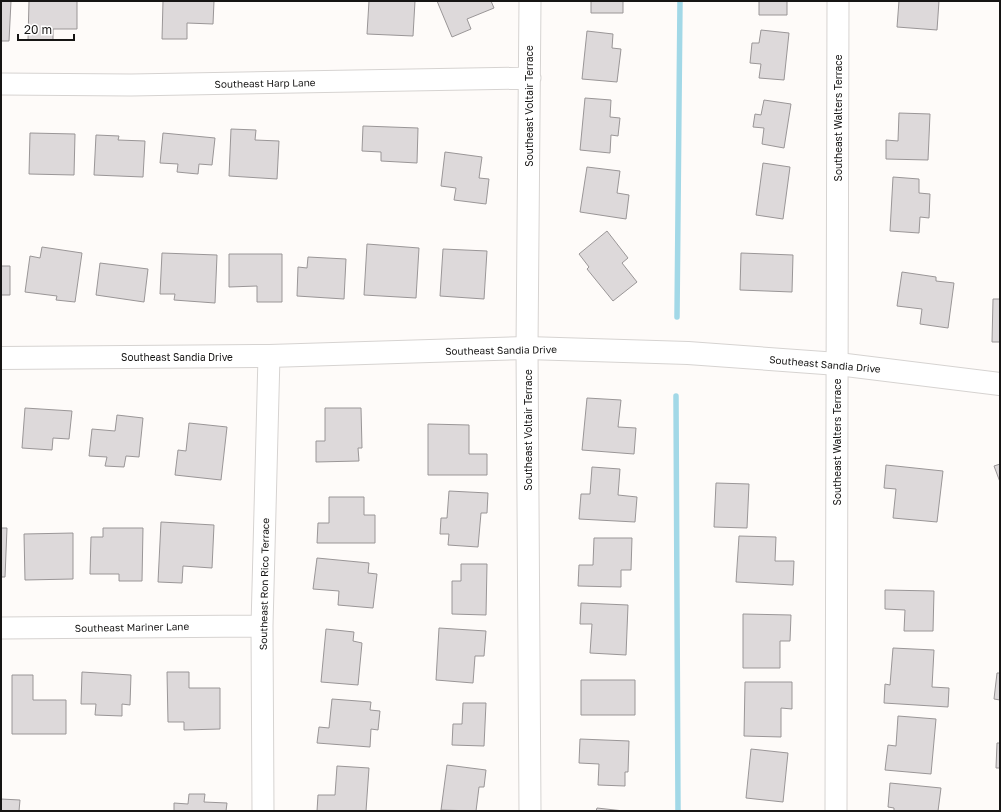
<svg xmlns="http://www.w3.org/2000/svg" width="1001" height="812" viewBox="0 0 1001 812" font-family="'Golos Text',sans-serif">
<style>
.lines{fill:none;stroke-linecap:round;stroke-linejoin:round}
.stream{stroke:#a2d8e7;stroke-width:5.5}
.building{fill:#ddd9da;stroke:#9a9697}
.street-casing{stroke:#d6d3d1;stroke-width:23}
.secondary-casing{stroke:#d6d3d1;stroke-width:24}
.street{stroke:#fff;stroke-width:21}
.secondary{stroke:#fff;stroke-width:22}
.labels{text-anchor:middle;stroke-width:3;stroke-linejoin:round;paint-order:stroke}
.street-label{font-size:10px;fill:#161514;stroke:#fff}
</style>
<rect width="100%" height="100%" fill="#fefbf9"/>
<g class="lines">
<path class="stream" d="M677,317L680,1
M676,396L678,811"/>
</g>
<path class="building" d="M1,1H11L9,41H1Z
M29,1H77V29H53V40H28Z
M163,1H214L213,24L187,23V39H162Z
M369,1H415L413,36L367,34Z
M437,1H491L494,8L467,19L471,29L452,37Z
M591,1H623V13H591Z
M759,1H787V15H759Z
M899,1H939L937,30L897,27Z
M761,30L789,33L784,80L759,78L761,64L750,63L752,43H759Z
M587,31L613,34L612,48L621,49L617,82L582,79Z
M585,98L611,100L610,117L620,118L618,136L611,135L610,153L580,150Z
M764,100L791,104L784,148L762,144L764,128L753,127L755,114L761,115Z
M899,113L930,114L928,160L886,159V140L898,141Z
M363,126L418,128L417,163L381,161V152L362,151Z
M231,129L256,130L255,140L279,141L277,179L229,176Z
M30,133L75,134L74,175L29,174Z
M163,133L215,138L212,165L199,164L198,174L177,172L178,164L160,163Z
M96,135L119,136L118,140L145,141L143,177L94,175Z
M445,152L482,157L479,178L489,179L486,204L454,200L456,188L441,186Z
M763,163L790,167L783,219L756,215Z
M587,167L620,171L617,193L629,195L626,219L580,212Z
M893,177L919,179V193L930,194L929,218L920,217L919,233L890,231Z
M607,231L628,258L622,263L637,282L613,301L587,269L589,267L579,254Z
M367,244L419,248L416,298L364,295Z
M42,247L82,253L75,302L56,300L57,296L25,292L30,256L40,258Z
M443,249L487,251L484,299L440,296Z
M162,253L217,255L215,303L174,300L175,294H160Z
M741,253L793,255L792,292L740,290Z
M229,254H282V302H257V286L229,287Z
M308,257L346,259L344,299L297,296L298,267L307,268Z
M100,263L148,269L144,302L96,295Z
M1,266H10V295H1Z
M902,272L936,277V281L954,283L948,328L920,324L922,309L897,306Z
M993,299H1000V342H992Z
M587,398L621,400L618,427L636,428L634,454L582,450Z
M25,408L72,411L69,439L53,438L52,450L22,448Z
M325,408H361L362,448H358L359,461L316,462V441H325Z
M117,415L143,418L139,457L126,456L124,467L105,466L107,457L89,456L92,429L115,431Z
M189,423L227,427L221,480L175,475L178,450L186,451Z
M428,424L469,425V454H487V475H428Z
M1000,464V482L994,466Z
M886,465L943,471L937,522L893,518L896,489L884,488Z
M592,467L620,469L618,495L637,497L635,522L579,519L581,494H590Z
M716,483L749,484L747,528L714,527Z
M449,491L488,493L487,513H481L478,547L448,545L449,534H440L441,518H447Z
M329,497H364V515H375V543H317L318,523H329Z
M161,522L214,525L212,568L183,566L182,583L158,582Z
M1,528H7L5,577H1Z
M103,528H143L142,581H119V574H90L91,537H103Z
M73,533V579L25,580L24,534Z
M739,536L776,537L775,561H794L793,585L736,582Z
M594,538H632L631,570H621V587L578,586L579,565H593Z
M317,558L369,563L368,573L377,574L373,608L338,605L339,591L313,589Z
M461,564H487L486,615L452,614V581H461Z
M885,590L934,591L933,631H904L905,610L885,609Z
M581,603L628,605L626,655L590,653L592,624H580Z
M743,614L791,615L790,641H780V668H743Z
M439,628L486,631L484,656H475L473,683L436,680Z
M326,629L354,632L353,641L362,643L358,685L321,682Z
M893,648L934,650L932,687L949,688L948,707L884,703L885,684L890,685Z
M82,672L131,675L130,705L122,704V716L95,715L96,704H81Z
M167,672H189V688H220V729L184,730V722H168Z
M997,673H1000V700L994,699Z
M12,675H33V700H66V734H12Z
M581,680H635V715H581Z
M745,682H792V709L781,708V737L744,736Z
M332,699L371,702L370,710L380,711L378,730L371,729L370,747L317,743L319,727L329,728Z
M463,703H486L484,746L452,745L453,724H462Z
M898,716L936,719L931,774L885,770L888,745L896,746Z
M580,739L629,741L628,772H625V786L598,785L599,764L579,763Z
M997,743H1000V768H996Z
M751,749L788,753L783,802L746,798Z
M447,765L486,770L484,787H479L476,811L441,810Z
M337,766L369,768L366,811H317L318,795H335Z
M890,783L941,788L938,811H894V808L888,807Z
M189,794H205L204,802L227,803L226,811H174V803L188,804Z
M1,799L20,800L19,811H1Z
M597,808L624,811H596Z"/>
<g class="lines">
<defs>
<path id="street" d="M530,1L527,348L530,811
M1,84L131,85L530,78
M1,628L262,626
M263,811L262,626L269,356
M836,811L838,1"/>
<path id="secondary" d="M1,358L269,356L527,348L688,353L838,364L1000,384"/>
</defs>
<use href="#street" class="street-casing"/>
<use href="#secondary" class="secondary-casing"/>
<use href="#street" class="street"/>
<use href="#secondary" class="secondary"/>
</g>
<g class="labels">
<g class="street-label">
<text transform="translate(265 83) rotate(-1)" y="4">Southeast Harp Lane</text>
<text transform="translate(529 106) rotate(-90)" y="4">Southeast Voltair Terrace</text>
<text transform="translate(838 118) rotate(-90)" y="4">Southeast Walters Terrace</text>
<text transform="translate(501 350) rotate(-1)" y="4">Southeast Sandia Drive</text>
<text x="177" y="361">Southeast Sandia Drive</text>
<text transform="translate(825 364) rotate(5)" y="4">Southeast Sandia Drive</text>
<text transform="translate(528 430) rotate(-90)" y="4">Southeast Voltair Terrace</text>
<text transform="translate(837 442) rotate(-90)" y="4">Southeast Walters Terrace</text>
<text transform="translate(264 584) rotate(-89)" y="4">Southeast Ron Rico Terrace</text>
<text transform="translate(132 627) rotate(-1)" y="4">Southeast Mariner Lane</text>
</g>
</g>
<rect width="1001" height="812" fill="none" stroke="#161514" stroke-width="4"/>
<path d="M18 34v6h56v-6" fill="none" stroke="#161514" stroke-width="2"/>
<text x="24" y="34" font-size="12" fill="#161514" stroke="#ffffff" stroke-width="3" paint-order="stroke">20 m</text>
</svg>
